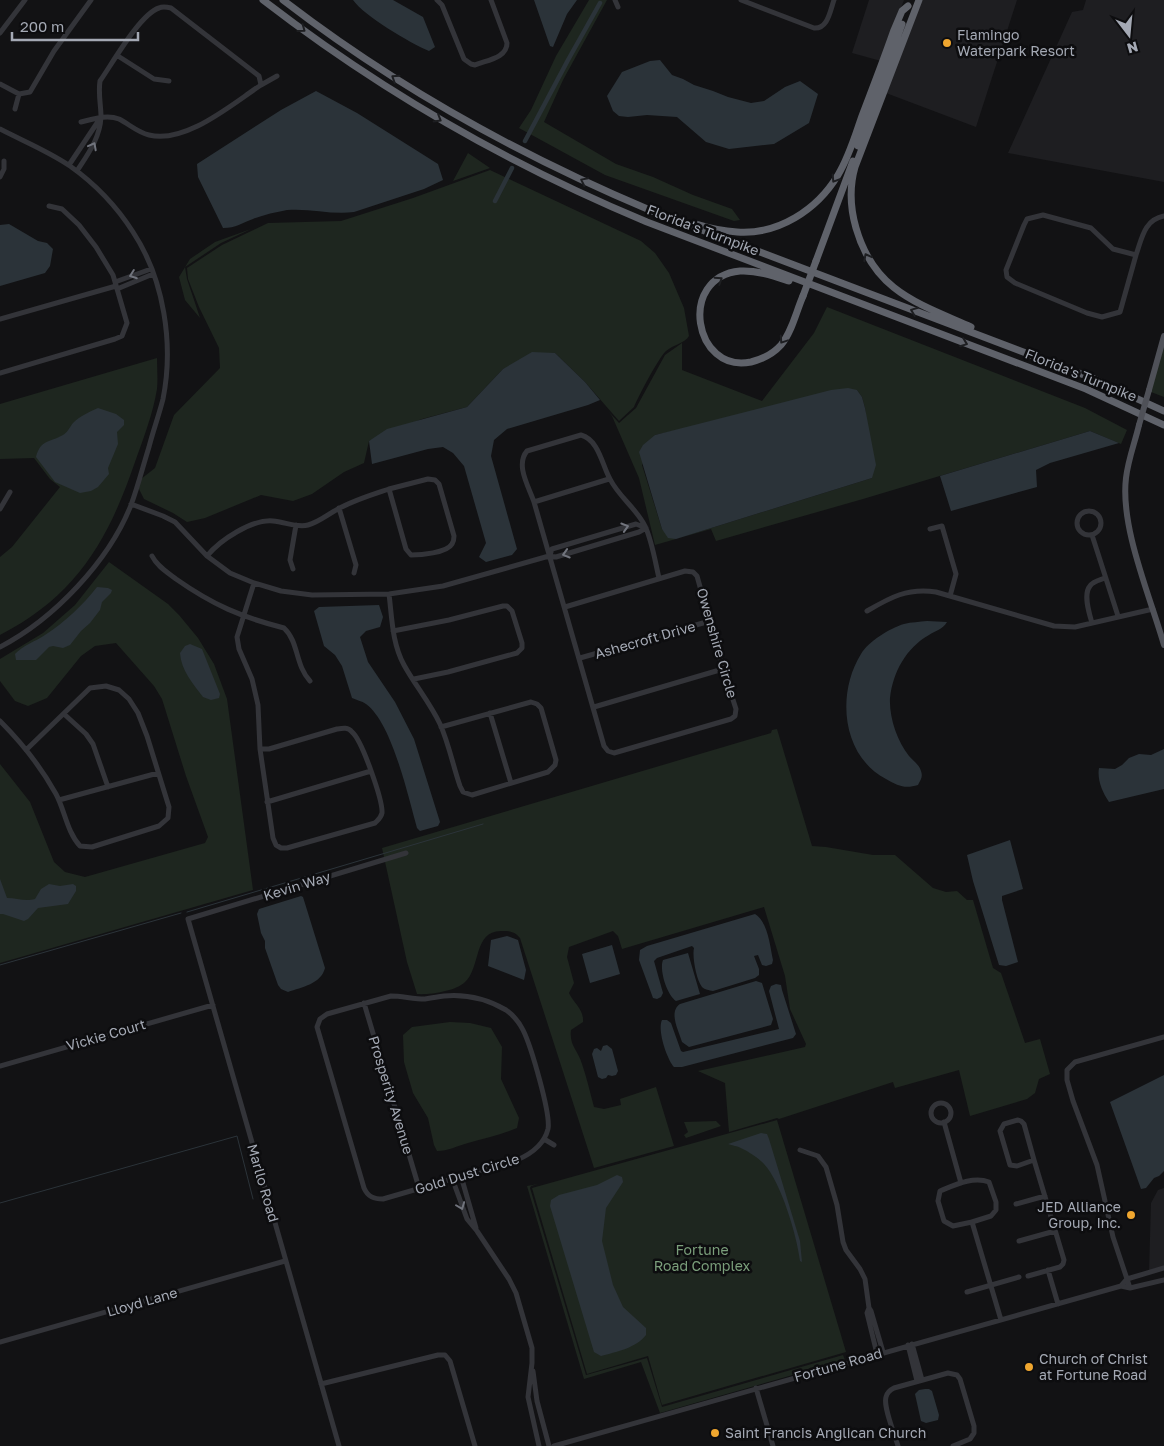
<svg xmlns="http://www.w3.org/2000/svg" width="1164" height="1446" viewBox="0 0 1164 1446" font-family="'Golos Text',sans-serif">
<style>
.built{fill:#1e1e21}
.green{fill:#1e261f;fill-rule:evenodd}
.water{fill:#2b3339}
.lines{fill:none;stroke-linecap:round;stroke-linejoin:round}
.stream{stroke:#2b3339;stroke-width:1}
.canal{stroke:#2b3339;stroke-width:4.5}
.minor{stroke:#333439;stroke-width:5}
.major{stroke:#4f5158;stroke-width:6}
.highway{stroke:#5f626a;stroke-width:7}
.major-bridge{stroke:#4f5158;stroke-width:6}
.highway-bridge{stroke:#5f626a;stroke-width:7}
.oneway{stroke:#1d1e21}
.oneway2{stroke:#71747d}
.poi-dot{fill:#efa62f;stroke:#0d0d0f;stroke-width:2}
.labels{text-anchor:middle;stroke-width:5;stroke-linejoin:round;paint-order:stroke}
.poi-label{font-size:14px;fill:#a4a9b4;stroke:#0d0d0f;text-anchor:start}
.street-label{font-size:14px;fill:#a4a9b4;stroke:#0d0d0f}
.park-label{font-size:14px;fill:#7b9f7b;stroke:#0d0d0f}
</style>
<rect width="100%" height="100%" fill="#121214"/>
<path class="built" d="M869,0H904L881,61L852,53Z
M922,0H1017L976,127L886,93Z
M1086,0H1164V182L1008,153L1072,12L1083,10Z
M1164,1188V1269L1149,1273L1151,1203L1158,1190Z"/>
<path class="green" d="M589,0H607L563,80L544,122L616,164L653,177L693,195L732,209L740,220L734,221L605,175L519,128L531,110L556,56Z
M468,153L490,168L453,181Z
M490,170L641,241L655,253L669,273L684,308L689,336C685,343 673,345 666,351C659,357 638,397 634,407L619,421L585,382L555,353L503,369L467,407L422,419L369,441L364,463L344,472L312,494L293,501L261,495L205,518L187,522L173,513L144,499L136,483L155,468L174,415L220,368L219,348L199,307L188,279L187,268L222,245L268,223L341,221L413,198Z
M251,229L221,243L185,267L187,279L200,318L185,300L179,277L190,259L215,242Z
M827,307L1085,408L1127,430L1121,444L1090,431L863,499L716,541L711,529L655,545L639,478L612,416L608,411L619,423L636,408L665,355L682,343V370L762,401L814,333ZM857,390L862,397L865,408L872,478L676,539L662,529L642,465L655,435Z
M1164,344V397L1151,392Z
M157,358C157,368 158,379 157,389C153,414 143,439 135,462C108,541 76,596 0,635V557L12,547L60,487L50,479L34,458L0,459V404Z
M109,562L168,604L179,615L198,638L214,664L227,699L253,890L0,963V764L30,802L54,862L65,872L85,877L205,843L208,837L186,776L162,699L154,686L116,643L95,646L81,656L47,698L28,706L15,701L0,681V659L43,633L75,605Z
M777,729L812,846L826,847L873,855H895L933,888L946,892L957,891L967,900H973L993,968L1001,973L1025,1043L1040,1039L1050,1074L1039,1079L1035,1093L1027,1099L970,1116L959,1070L895,1088L893,1082L779,1119L777,1118L729,1132L725,1083L698,1071L805,1047L806,1044L790,1009L785,976L764,907L622,949L618,936L613,931L569,947L567,957L574,983L569,993C574,1004 584,1009 583,1022L571,1030C569,1046 578,1050 582,1064C587,1078 590,1093 594,1107L604,1109L621,1105L620,1099L656,1087L674,1146L594,1168L520,938C515,932 511,931 503,931C473,929 481,968 465,982C456,991 430,995 417,994L407,962L382,848L771,733L772,730Z
M450,1022L470,1023L491,1028L502,1047L501,1079L519,1118L517,1128C501,1135 485,1138 468,1143C457,1146 448,1151 437,1151L434,1145L428,1118L413,1093L404,1062L403,1035L412,1027Z
M777,1120L846,1352L662,1405L648,1356L587,1374L532,1188Z
M716,1121L721,1126L686,1138L684,1135L688,1132L684,1122Z
M538,1184L531,1186L530,1188L586,1375L647,1358L662,1407L843,1355L845,1360L660,1413L641,1362L584,1379L527,1186Z"/>
<path class="water" d="M353,0H393L423,17L435,47L429,51C410,43 364,16 353,0Z
M534,0H577L567,14L553,47L550,46Z
M660,60L672,75L683,79L694,85L713,91L728,97L751,103L764,101L785,87L800,81L818,94L809,123L774,144L729,149L706,142L677,117L647,115L628,117L619,116L613,111L607,96L622,72L650,61Z
M316,91L357,113L438,164L443,180L424,189L354,212C332,215 310,208 287,210C276,212 263,215 253,219C242,223 236,228 223,228L198,177L197,164L281,110Z
M9,224L38,241L47,243L53,249L50,266L45,273L0,286V225Z
M532,352L555,353L585,382L600,400L588,405L507,429L494,440L491,456L517,549L512,555L486,562L479,557L486,543L464,466L453,453L443,447L428,449L372,464L369,441L387,429L467,407L503,369Z
M848,388L857,390L862,397L865,408L876,465L872,478L676,539L668,538L662,529L639,452L643,445L655,435L831,390Z
M98,408L116,414L124,420V425L117,432L118,444L108,468L109,474L98,487L91,491L80,493L55,482L36,457C41,439 49,443 63,435C67,433 70,427 73,423C80,416 89,412 98,408Z
M1090,431L1119,443L1050,463L1036,470L1037,487L951,511L940,476Z
M97,587L108,588L112,590L111,593L102,602L100,610L90,623L81,631L70,645L63,648L53,646L49,647L36,660H16L15,654C22,646 36,641 45,635C65,622 82,606 97,587Z
M379,605L383,617L380,627L366,631L360,637L368,662L395,702L414,739L440,822L438,826L420,831L417,828C408,796 392,723 366,704C362,701 356,700 352,698L342,666L335,655L324,646L314,611L319,607Z
M927,621L947,622C943,629 935,631 929,635C906,648 893,672 890,698C889,717 897,741 909,756C913,761 919,764 921,771C923,777 921,779 918,785C905,789 898,786 886,779C842,756 836,694 861,654C868,642 890,628 904,624C911,622 920,622 927,621Z
M190,644L202,649L220,694L219,698L211,700L203,697C193,684 181,670 180,653L185,646Z
M1164,749V789L1109,802C1102,792 1097,779 1099,768L1115,769L1122,765L1129,758L1139,754L1151,755Z
M1010,840L1023,889L1002,896V900L1018,962L1006,966L999,965L973,881L967,855Z
M0,879L7,898C17,898 25,902 35,899L41,889L49,884L60,886L73,884L76,886V891L68,904L38,908L28,919L24,921L3,914H0Z
M301,896L303,897L325,968C321,984 302,987 288,992L281,989L278,985L265,948V941L261,933L257,914L259,909Z
M755,914C768,922 770,946 773,960L772,964L766,966L762,965L758,955L754,956L759,969V975L755,978L713,991C709,990 705,990 702,987C696,979 692,956 694,948L692,946L657,958L654,961L663,993L661,997L657,999L653,998L639,960L640,950L647,946Z
M507,936L518,940L526,970L524,980L488,966L491,940Z
M612,945L620,974L590,983L582,954Z
M688,953L700,994L676,1001C667,995 659,970 663,960Z
M756,981L762,983L773,1019L771,1025L689,1047L682,1042C679,1031 668,1012 680,1004Z
M776,984L781,985L782,990L796,1034L793,1038L682,1067H674C667,1059 657,1030 662,1020H667L671,1023L681,1051L683,1052L779,1029L769,991L771,986Z
M607,1045L612,1049L618,1071L616,1075L612,1076L608,1075L606,1078L602,1079L598,1077L592,1054L594,1049L597,1048L601,1051L603,1046Z
M1164,1075V1171L1159,1176L1154,1178L1146,1188L1141,1189L1110,1102Z
M761,1133L767,1134L769,1139L800,1241L802,1262L800,1261C797,1236 781,1182 764,1164C759,1158 742,1147 735,1146C733,1145 730,1145 728,1144Z
M617,1175L622,1177L623,1182L606,1208L602,1241L613,1285L623,1307L646,1328V1335C636,1348 616,1352 601,1356L594,1352L550,1206L551,1200L559,1195L597,1185Z
M925,1389H929L932,1391L939,1415L938,1420L926,1423L921,1421L915,1394L919,1390Z"/>
<g class="lines">
<path class="stream" d="M187,912L483,824
M0,965L181,913
M0,1203L237,1136L253,1199"/>
<path class="canal" d="M525,141L568,60L600,3
M495,201L512,168"/>
<path class="minor" d="M437,0L442,5L464,59L471,64L475,65C487,60 507,58 507,43L491,0
M615,0L618,7
M741,0L814,28C828,29 830,11 834,0
M0,33L25,0
M118,56L154,79L169,81
M0,84L19,94L30,92L54,51L91,0
M15,109L19,94
M81,122C93,119 107,114 119,119C129,124 137,132 149,135C186,144 232,104 261,85
M0,129C23,141 48,151 70,166C94,183 117,207 133,232C164,279 174,344 163,399C159,415 153,431 149,447C143,466 138,486 131,505C109,561 54,619 0,647
M69,165L99,120
M77,171C88,154 100,138 101,117C101,105 98,94 100,81C112,64 140,14 159,8C163,6 167,7 171,8L259,76L261,85L277,76
M0,177L4,169V161
M1043,215L1091,228L1113,249L1136,255L1120,312L1102,317L1087,313L1015,283L1007,277L1006,270L1024,225L1027,219Z
M1136,255C1142,238 1144,220 1164,216
M115,282L151,269
M117,289L153,274
M0,319L116,286
M0,373L115,339L122,336L127,323L113,275L96,247L79,225L62,209L49,206
M428,479L435,480L439,484L454,536C454,538 454,541 452,544C447,553 420,555 411,555L406,549L389,489Z
M534,502L609,479
M131,504L163,516L175,522L207,556L230,573L254,583L281,591L312,595L389,594L443,586L549,556L556,557L639,532L646,528
M339,508L356,565L354,573
M0,509L10,492
M1077 523a12 12 0 1 1 24 0a12 12 0 1 1-24 0Z
M930,529L942,526L956,574L950,596
M1092,535L1118,616
M550,555L552,549L636,524L646,528
M152,556C157,566 167,572 176,579C213,605 241,617 284,628C299,642 295,665 310,681
M207,556C220,540 252,519 273,521C285,522 297,528 308,525C319,522 328,514 338,509C354,500 371,495 389,489
M293,569L290,560L296,525
M254,583L237,637L239,649L252,679L258,705L260,749L273,838L276,845L281,848H287L375,823C378,820 381,818 382,813C383,801 362,740 352,732C348,727 343,728 337,729L269,749H260
M389,594C392,618 392,643 404,665C415,685 430,703 440,724C449,744 453,766 460,786L463,792L472,795L548,772L555,765L556,760L541,708L537,704L531,702L441,727
M565,607L685,571L693,572L697,576L723,669L736,709L735,716L731,719L614,753L608,751L604,746L534,502C529,487 515,465 527,451L581,435C599,440 602,465 610,479C619,497 636,508 645,526C652,541 655,561 659,578
M867,611C891,597 907,588 936,592L1054,626L1075,627L1153,609
M1092,623C1089,613 1083,594 1090,586C1093,581 1100,580 1105,578
M393,631L449,620L503,606H507L512,611L522,643V648L517,653L448,672L414,679
M580,658L710,621
M594,707L723,669
M490,713L511,783
M64,714L86,734L93,744L108,787
M0,721C21,742 41,767 56,794C65,811 67,832 80,846L92,847L159,826L168,818L169,807L147,736L138,713L129,699L119,690L106,686L90,688L26,750
M59,800L158,773
M267,802L371,771
M391,996C402,996 413,999 425,999C431,998 437,997 444,996C465,994 487,999 506,1010C513,1015 519,1022 523,1030C531,1046 551,1114 548,1129C544,1145 531,1154 517,1160L383,1199C374,1199 368,1197 364,1188L317,1027L320,1019L327,1014Z
M364,1003L419,1188
M0,1066L213,1005
M931 1113a10 10 0 1 1 20 0a10 10 0 1 1-20 0Z
M1018,1120L1021,1121L1024,1124L1034,1160L1017,1166L1010,1165L1000,1131L1004,1124Z
M944,1122L961,1183
M544,1139L554,1145
M800,1150L818,1156L826,1167L837,1205L843,1242L846,1250L860,1269L865,1279L869,1308L867,1313L877,1354
M461,1176L476,1228
M452,1178L467,1219L477,1231L509,1279L516,1293L532,1348V1363L528,1397L539,1446
M1016,1204L1045,1196
M972,1222L991,1216L996,1210V1202L989,1182C973,1176 955,1185 940,1191L938,1201L944,1221L953,1226L972,1222L1001,1320
M1019,1241L1055,1231
M1048,1270L1058,1304
M1028,1276L1060,1267L1063,1264L1064,1260L1034,1160
M1121,1286L1127,1279L1164,1268
M1130,1288L1113,1237L1097,1165L1073,1101L1067,1080V1070L1075,1062L1164,1037
M967,1292L1019,1277
M869,1308L871,1311L883,1352
M0,1342L285,1261
M912,1344L922,1380
M908,1345L917,1381
M533,1371L537,1401L549,1446
M321,1384L438,1355H445L450,1361L475,1446
M756,1388L773,1446
M339,1446L188,919L406,853
M554,1446L1121,1286L1130,1288L1164,1280
M898,1446C895,1435 883,1407 886,1397C887,1392 890,1390 894,1388L948,1373L957,1375L960,1379L974,1426V1433L970,1439L953,1446"/>
<path class="major" d="M1149,390L1164,336
M1139,425C1135,442 1128,460 1126,478C1120,527 1150,596 1164,645"/>
<path class="highway" d="M263,0C381,91 510,165 647,222L1086,389L1164,425
M283,0C396,87 521,156 652,211L1092,378L1164,411
M919,0L855,167C849,188 850,207 856,228C874,291 917,303 971,327
M858,146L902,24
M696,224C709,228 723,231 737,232C778,235 817,210 838,175C849,157 855,136 862,116C873,87 884,59 894,30L902,11L908,6
M816,261L853,161
M789,281C774,276 757,270 740,271C677,277 694,374 751,362C763,359 773,354 781,345C792,332 796,312 803,296"/>
<path class="major-bridge" d="M1139,425L1149,390"/>
<path class="highway-bridge" d="M803,296L816,261"/>
</g>
<defs><path id="oneway-chevron" d="M-2-3.5L2.5 0L-2 3.5" fill="none" stroke-width="1.6" stroke-linecap="round" stroke-linejoin="round" transform="scale(1.25)"/></defs>
<g class="oneway">
<use href="#oneway-chevron" transform="translate(302 29) rotate(36)"/>
<use href="#oneway-chevron" transform="translate(395 78) rotate(-147)"/>
<use href="#oneway-chevron" transform="translate(438 119) rotate(31)"/>
<use href="#oneway-chevron" transform="translate(835 179) rotate(123)"/>
<use href="#oneway-chevron" transform="translate(584 181) rotate(-154)"/>
<use href="#oneway-chevron" transform="translate(867 257) rotate(-118)"/>
<use href="#oneway-chevron" transform="translate(719 280) rotate(-33)"/>
<use href="#oneway-chevron" transform="translate(914 311) rotate(-159)"/>
<use href="#oneway-chevron" transform="translate(783 340) rotate(124)"/>
<use href="#oneway-chevron" transform="translate(964 343) rotate(21)"/>
</g>
<g class="oneway2">
<use href="#oneway-chevron" transform="translate(93 146) rotate(-62)"/>
<use href="#oneway-chevron" transform="translate(133 275) rotate(160)"/>
<use href="#oneway-chevron" transform="translate(625 527) rotate(-17)"/>
<use href="#oneway-chevron" transform="translate(566 554) rotate(163)"/>
<use href="#oneway-chevron" transform="translate(461 1206) rotate(69)"/>
</g>
<g class="poi-dot">
<circle cx="947" cy="43" r="5"/>
<circle cx="1131" cy="1215" r="5"/>
<circle cx="1029" cy="1367" r="5"/>
<circle cx="715" cy="1433" r="5"/>
</g>
<g class="labels">
<g class="poi-label">
<text x="957" y="40">Flamingo<tspan x="957" dy="16">Waterpark Resort</tspan></text>
<text x="1121" y="1212" text-anchor="end">JED Alliance<tspan x="1121" dy="16">Group, Inc.</tspan></text>
<text x="1039" y="1364">Church of Christ<tspan x="1039" dy="16">at Fortune Road</tspan></text>
<text x="725" y="1438">Saint Francis Anglican Church</text>
</g>
<g class="street-label">
<text transform="translate(703 230) rotate(21)" y="5">Florida's Turnpike</text>
<text transform="translate(1081 375) rotate(22)" y="5">Florida's Turnpike</text>
<text transform="translate(645 640) rotate(-16)" y="5">Ashecroft Drive</text>
<text transform="translate(717 643) rotate(74)" y="5">Owenshire Circle</text>
<text transform="translate(297 886) rotate(-17)" y="5">Kevin Way</text>
<text transform="translate(106 1035) rotate(-16)" y="5">Vickie Court</text>
<text transform="translate(391 1095) rotate(73)" y="5">Prosperity Avenue</text>
<text transform="translate(467 1174) rotate(-17)" y="5">Gold Dust Circle</text>
<text transform="translate(263 1183) rotate(74)" y="5">Marllo Road</text>
<text transform="translate(142 1302) rotate(-16)" y="5">Lloyd Lane</text>
<text transform="translate(838 1365) rotate(-16)" y="5">Fortune Road</text>
</g>
<g class="park-label">
<text x="702" y="1255">Fortune<tspan x="702" dy="16">Road Complex</tspan></text>
</g>
</g>
<g transform="translate(1129 35) rotate(164)" stroke="#0d0d0f" stroke-width="4" paint-order="stroke">
<path d="M0-4L9 19L0 12L-9 19Z" fill="#a4a9b4"/>
<text y="-8" font-size="14" font-weight="bold" text-anchor="middle" fill="#a4a9b4">N</text>
</g>
<path d="M12 32v8h126v-8" fill="none" stroke="#a4a9b4" stroke-width="2.5"/>
<text x="20" y="32" font-size="15" fill="#a4a9b4" stroke="#0d0d0f" stroke-width="4" paint-order="stroke">200 m</text>
</svg>
